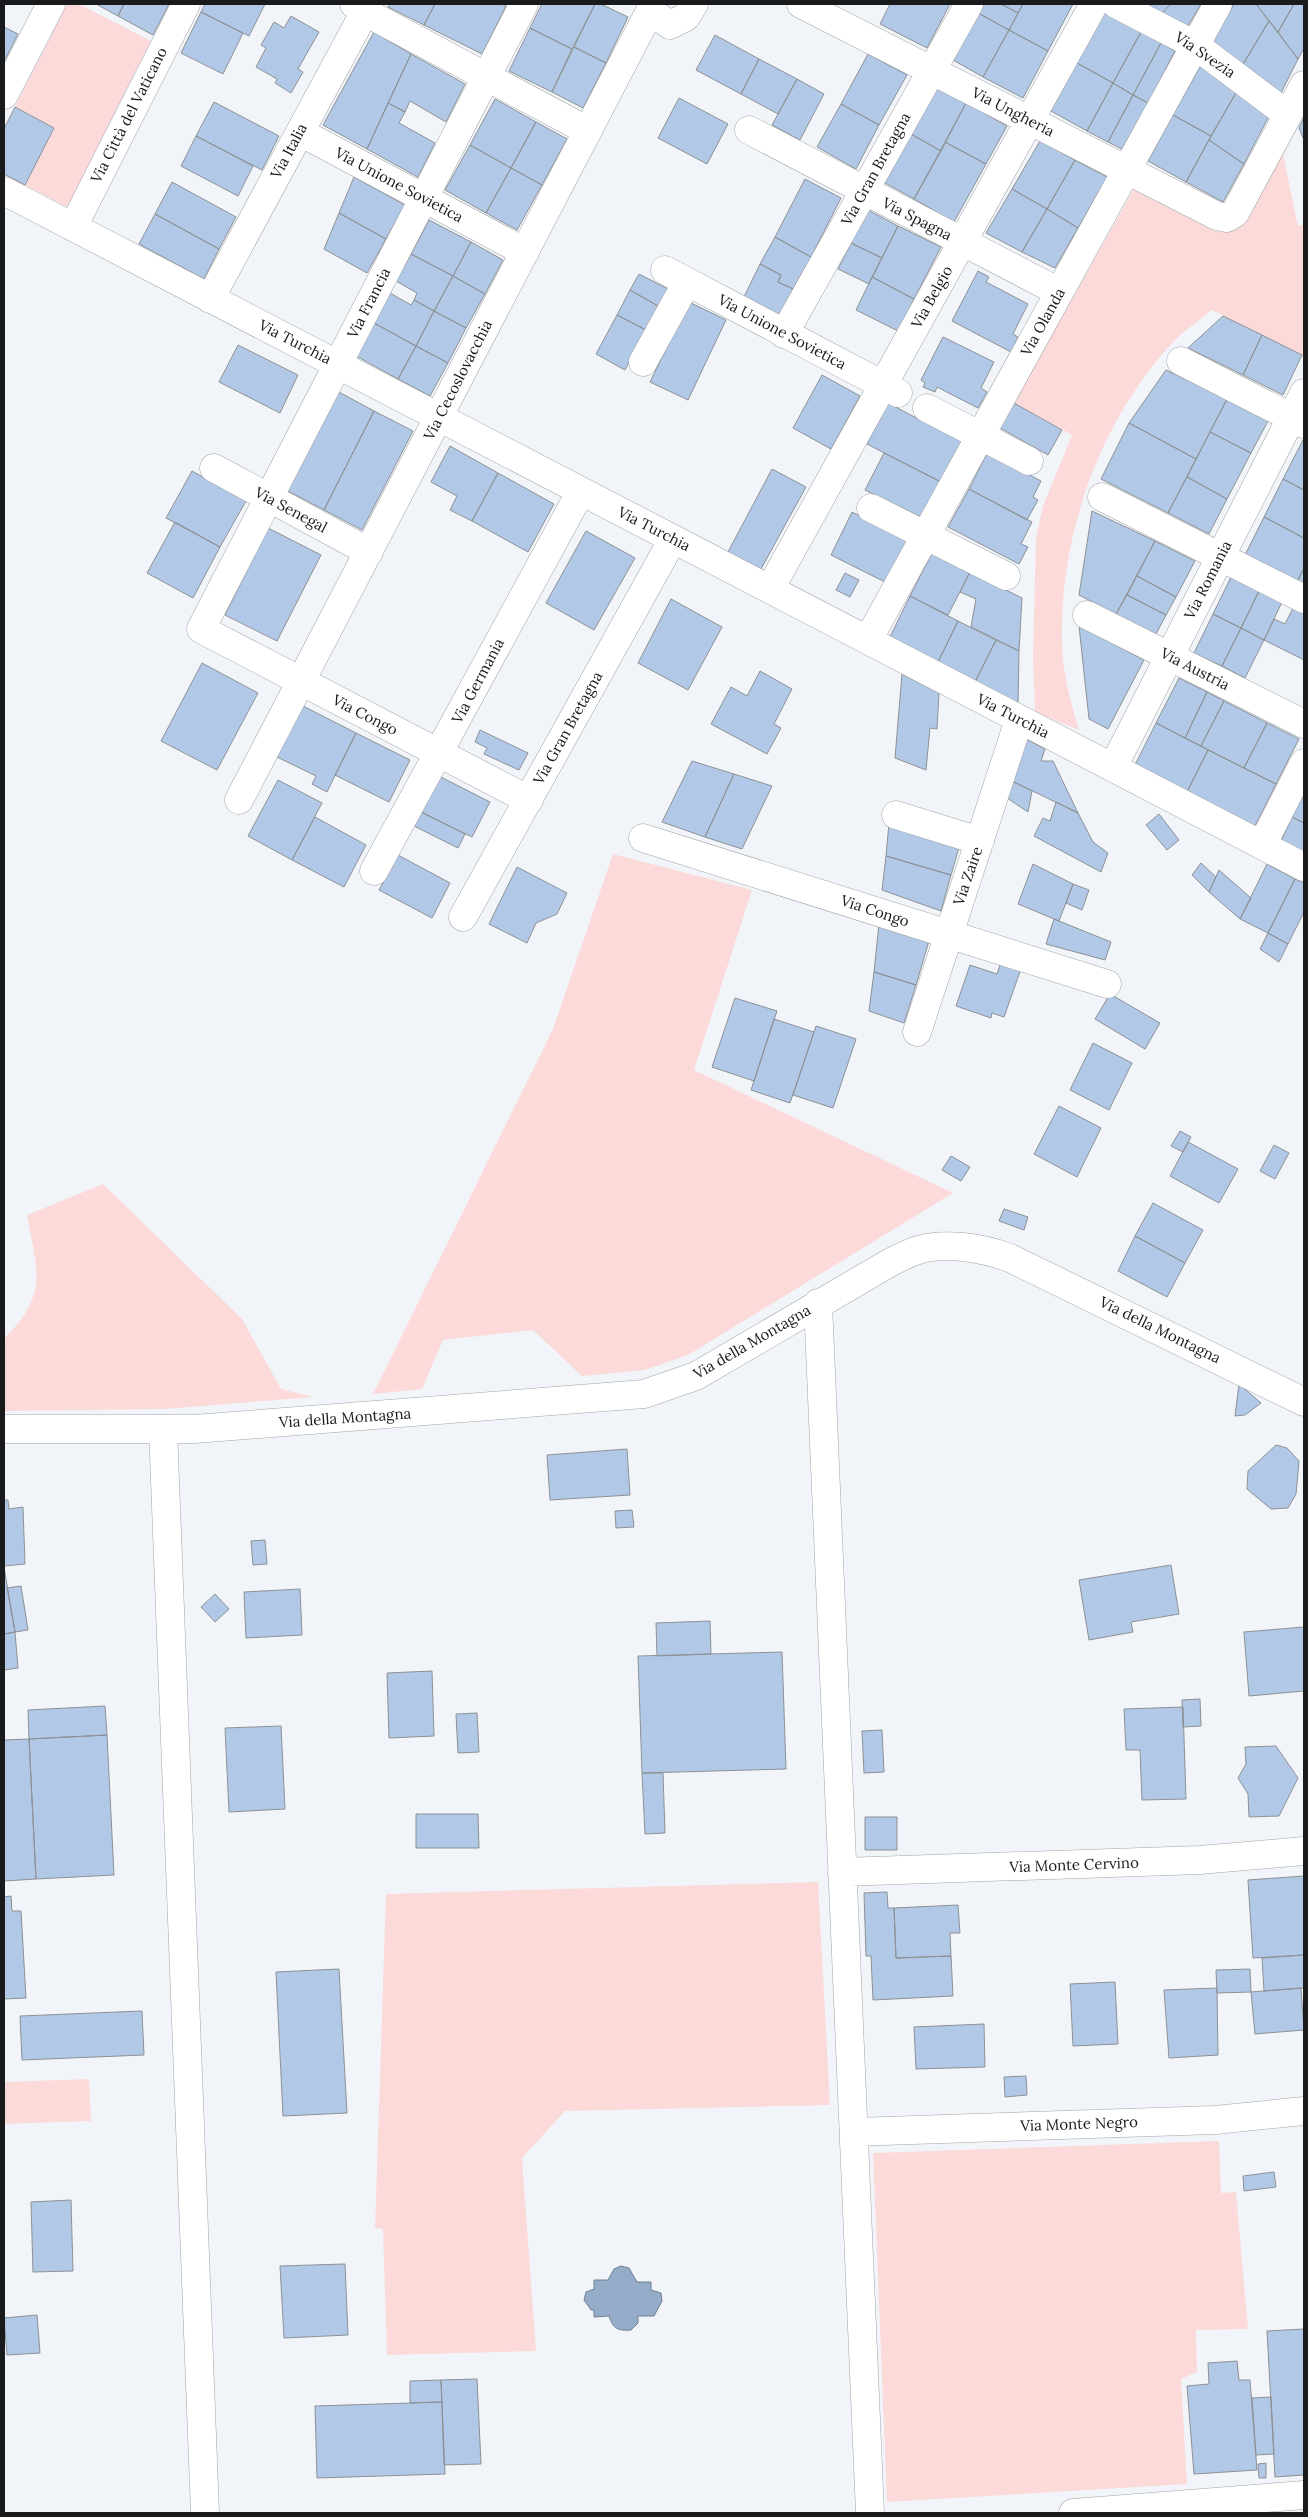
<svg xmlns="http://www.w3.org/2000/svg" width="1308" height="2517" viewBox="0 0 1308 2517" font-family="Lora,serif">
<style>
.green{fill:#fcdada}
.water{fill:#94acc8;stroke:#6f8094}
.building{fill:#b1c9e6;stroke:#8d9195}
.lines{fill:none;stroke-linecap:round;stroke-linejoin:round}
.minor-casing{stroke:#a1a4a9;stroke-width:29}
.minor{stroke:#fff;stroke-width:28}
.labels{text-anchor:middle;stroke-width:5;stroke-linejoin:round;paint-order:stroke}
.street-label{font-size:15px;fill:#191a1c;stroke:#fff}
</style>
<rect width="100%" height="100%" fill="#f1f5fa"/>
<path class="green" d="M67,4H79L151,41L67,207L25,185L54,128L15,107Z
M1283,154L1298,226L1304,224V357L1212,310C1200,320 1185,330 1174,341C1099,422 1059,535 1062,645C1063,674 1071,703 1079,730L1035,712L1033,657L1036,538L1043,506L1072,435L1014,403L1135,187L1214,231L1229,230L1245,216Z
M613,854L752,890L694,1070L953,1193L688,1355L645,1370L582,1376L533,1330L443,1340L422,1389L373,1394L553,1029Z
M103,1184L242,1319L281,1389L314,1397L164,1409L4,1411V1338C49,1296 37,1269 27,1215Z
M818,1882L830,2105L565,2111L522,2158L536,2351L387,2355L383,2229L375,2228L386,1894Z
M89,2079L91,2121L4,2124V2082Z
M1219,2141L1221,2193L1236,2192L1248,2329L1196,2330L1197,2372L1181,2379L1187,2484L887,2502L873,2153Z"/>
<path class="water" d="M621,2266L629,2268L637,2282H651V2290L661,2293L662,2301L654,2316H638V2323L631,2330C618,2331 613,2329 609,2316L594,2317V2310H591L584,2300L586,2292L594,2289V2280H608L614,2269Z"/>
<path class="building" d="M96,4H124L118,16Z
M124,4H169L153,35L118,16Z
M205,4H265L249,36L201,12Z
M390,4H435L424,25L388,7Z
M435,4H501L506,6L482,54L424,25Z
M542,4H595L572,49L530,28Z
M595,4H601L628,17L606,63L574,47Z
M890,4H950L927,48L880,24Z
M984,4H1001L1018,13L1009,30L978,13Z
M1001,4H1023L1018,13Z
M1023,4H1073L1048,51L1009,30Z
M1144,4H1171L1162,13Z
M1171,4H1201L1188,26L1162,13Z
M1234,4H1256L1269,21L1242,66L1211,43Z
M1256,4H1294L1278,32Z
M1294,4H1304V48L1298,59L1278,32Z
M201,12L243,33L223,74L181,53Z
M1104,12L1141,32L1113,83L1077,63Z
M978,13L1009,30L983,77L953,60Z
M291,16L319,32L298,69L303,72L291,93L275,83L277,79L256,67L266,48L261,45L274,22L284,28Z
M1269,21L1298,59L1280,95L1242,66Z
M4,27L18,34L4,62Z
M530,28L572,49L552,92L509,71Z
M1009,30L1048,51L1023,98L983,77Z
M374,32L411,54L367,149L323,125Z
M1141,32L1161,43L1133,95L1113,83Z
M715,35L759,59L741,94L696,70Z
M1161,43L1175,51L1148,103L1133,95Z
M574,47L606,63L583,108L552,92Z
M411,54L465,84L446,122L410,101L405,112L388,103Z
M868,54L907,75L879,125L841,104Z
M759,59L797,79L778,114L741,94Z
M1077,63L1113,83L1087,131L1051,111Z
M1202,63L1237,91L1211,136L1173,115Z
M797,79L824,94L800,140L772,125Z
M1113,83L1133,95L1108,142L1087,131Z
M937,87L966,103L941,151L911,134Z
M1237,91L1269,116L1244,164L1209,140Z
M1133,95L1148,103L1122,149L1108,142Z
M679,98L728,124L707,164L658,138Z
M495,99L536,122L511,168L470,145Z
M214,102L279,136L262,170L196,136Z
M388,103L405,112L399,123L435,143L418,177L367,149Z
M966,103L1007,126L986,164L945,142Z
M841,104L879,125L856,169L817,147Z
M15,107L54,128L25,185L4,174V129Z
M1173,115L1211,136L1186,182L1148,161Z
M1304,117V140L1299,128Z
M536,122L567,139L542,185L511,168Z
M911,134L941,151L914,199L885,183Z
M196,136L253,166L238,196L181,166Z
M1209,140L1244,164L1223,202L1186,182Z
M1040,141L1075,160L1047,209L1012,189Z
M945,142L986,164L954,222L914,199Z
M470,145L511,168L486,213L445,190Z
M1075,160L1107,177L1078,228L1047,209Z
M511,168L542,185L517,230L486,213Z
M354,177L405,205L386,239L339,213Z
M805,179L841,198L811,257L775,237Z
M172,182L236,217L219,249L155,214Z
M1012,189L1047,209L1022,252L986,233Z
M1047,209L1078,228L1055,268L1022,252Z
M868,210L898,226L882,258L851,243Z
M339,213L386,239L367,273L324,249Z
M155,214L219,249L204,279L139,244Z
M429,220L471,242L453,276L411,254Z
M898,226L941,247L914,299L872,277Z
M775,237L811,257L793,289L778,282L781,275L760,264Z
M471,242L503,260L485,294L453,276Z
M851,243L882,258L869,284L838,269Z
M411,254L453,276L434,311L414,300L417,293L396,281Z
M760,264L781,275L778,282L793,289L779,316L744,297Z
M978,271L989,277L986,282L1028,304L1013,334L1018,337L1011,352L952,321Z
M639,274L668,289L658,306L630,290Z
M453,276L485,294L466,328L434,311Z
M872,277L914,299L898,331L856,310Z
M630,290L658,306L646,330L617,315Z
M390,293L411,305L414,300L434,311L416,346L374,323Z
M689,302L726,320L688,400L650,382Z
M434,311L466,328L448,363L416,346Z
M617,315L646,330L625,370L596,354Z
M1223,316L1262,335L1243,375L1188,348Z
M374,323L416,346L398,379L356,356Z
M1262,335L1302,355L1283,395L1243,375Z
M943,337L994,362L981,388L987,392L978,408L937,387L935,392L923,387L925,383L921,380Z
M238,345L298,375L280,413L219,382Z
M416,346L448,363L430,396L398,379Z
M1166,370L1227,399L1196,459L1129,423Z
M822,375L860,396L831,449L793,428Z
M337,391L374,411L324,510L286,490Z
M1227,399L1268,421L1251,453L1210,432Z
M888,403L962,442L941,482L867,444Z
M1014,403L1062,430L1048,455L1000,428Z
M374,411L413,431L362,530L324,510Z
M1129,423L1196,459L1168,513L1101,479Z
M1210,432L1251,453L1227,499L1187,477Z
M1303,440L1304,441V490L1283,479Z
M450,446L498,473L472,521L450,510L457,496L431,482Z
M884,453L941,482L923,518L865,490Z
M987,453L1041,481L1033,497L1038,500L1027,520L969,489Z
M772,469L806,487L761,569L728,552Z
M192,471L246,501L220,547L166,518Z
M498,473L554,504L528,552L472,521Z
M1187,477L1227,499L1209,534L1168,513Z
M1283,479L1304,490V538L1264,517Z
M969,489L1032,522L1021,544L1028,547L1019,564L948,527Z
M1092,511L1155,541L1116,614L1079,595Z
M852,512L908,540L887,583L831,555Z
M1264,517L1304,538V568L1297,582L1245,555Z
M175,522L220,547L193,598L147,573Z
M268,528L321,555L277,641L225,615Z
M586,531L635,558L594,630L546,603Z
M1155,541L1195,561L1176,597L1137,576Z
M932,553L970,572L948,615L910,596Z
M1304,568V586L1297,582Z
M970,572L1022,598L1019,651L971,627L976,599L960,592Z
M845,573L859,580L850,597L836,590Z
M1137,576L1176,597L1166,615L1127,595Z
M1231,577L1259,591L1241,628L1213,614Z
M1259,591L1282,602L1264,640L1241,628Z
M1127,595L1166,615L1156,634L1116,614Z
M910,596L958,621L938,662L890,637Z
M671,599L722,627L688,690L638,663Z
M1293,608L1304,613V660L1264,640L1274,619L1285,624Z
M1213,614L1241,628L1222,666L1194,653Z
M958,621L996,640L975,682L938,662Z
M1079,626L1144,660L1108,729L1089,719Z
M1241,628L1264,640L1245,678L1222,666Z
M996,640L1019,651L1018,705L975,682Z
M202,663L258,693L217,770L161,741Z
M760,671L792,689L774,724L781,728L767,754L711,724L731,687L747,696Z
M902,674L939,693L937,729L930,728L926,770L895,758Z
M1179,678L1207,692L1185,738L1156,723Z
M1207,692L1224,701L1201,746L1185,738Z
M1224,701L1267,723L1244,768L1201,746Z
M303,706L356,733L327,792L312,784L316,776L277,757Z
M1156,723L1208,750L1187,792L1135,765Z
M1267,723L1299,739L1276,784L1244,768Z
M480,730L528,753L519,770L484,754L487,748L475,742Z
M356,733L410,760L389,802L335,775Z
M1026,739L1045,749L1041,761H1053L1078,813L1012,781Z
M1208,750L1276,784L1255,826L1187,792Z
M692,761L734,774L705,837L662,822Z
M734,774L772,786L742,849L705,837Z
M437,775L490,802L472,837L419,811Z
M278,780L322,803L292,860L248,836Z
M1012,781L1032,791L1028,812L1007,798Z
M1304,794V823L1292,817Z
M1056,802L1078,813L1093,842L1108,853L1101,872L1034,836L1043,818L1050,821Z
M419,811L465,834L458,848L412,825Z
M1159,814L1179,840L1167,850L1146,825Z
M315,817L366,845L344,887L292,860Z
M1292,817L1304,823V853L1281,841Z
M889,823L960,844L951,875L886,856Z
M398,855L450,883L432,918L379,890Z
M886,856L951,875L941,911L882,890Z
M1201,863L1216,877L1209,892L1192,875Z
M1033,864L1073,884L1059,921L1018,904Z
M1267,864L1295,879L1268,933L1240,919Z
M517,867L567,893L557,914L536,923L527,943L489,924Z
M1219,870L1251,898L1240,919L1209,892Z
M1295,879L1304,883V912L1288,944L1268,933Z
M1073,884L1089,890L1082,910L1066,903Z
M1054,919L1111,942L1105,960L1046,944Z
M879,924L929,941L916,985L874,972Z
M1268,933L1288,944L1279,962L1260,949Z
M1001,962L1021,969L1004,1017L992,1013L991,1018L956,1006L970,965L997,974Z
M874,972L916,985L904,1023L869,1011Z
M1110,994L1160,1023L1145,1049L1095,1019Z
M735,998L777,1011L754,1081L712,1067Z
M774,1019L814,1032L790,1103L751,1090Z
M816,1026L856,1039L833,1108L793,1095Z
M1093,1043L1132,1063L1109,1110L1070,1090Z
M1059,1106L1101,1128L1077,1177L1034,1154Z
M1180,1131L1191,1137L1183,1152L1171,1146Z
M1188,1142L1238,1169L1219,1203L1170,1176Z
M1274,1145L1289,1153L1275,1179L1260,1171Z
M951,1156L970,1167L961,1181L942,1170Z
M1153,1203L1203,1230L1185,1263L1135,1236Z
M1004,1209L1028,1217L1024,1230L999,1221Z
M1135,1236L1185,1263L1167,1297L1118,1271Z
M1239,1384L1261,1403L1245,1415L1235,1416Z
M1276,1445L1287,1448L1299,1461L1296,1494L1288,1508L1271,1509L1247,1489L1248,1471Z
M627,1449L630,1495L550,1500L547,1455Z
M4,1500H8L9,1509L23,1507L25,1564L4,1566Z
M632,1510L634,1527L616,1528L615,1511Z
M265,1540L267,1564L253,1565L251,1541Z
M1171,1565L1179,1614L1131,1622L1133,1632L1089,1640L1079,1580Z
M4,1567L15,1632L4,1634Z
M21,1586L28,1630L15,1632L7,1588Z
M300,1589L302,1635L246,1638L244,1592Z
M215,1594L229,1609L215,1622L201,1607Z
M710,1621L711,1654L657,1656L656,1623Z
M1304,1627V1691L1249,1696L1244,1632Z
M15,1632L18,1668L4,1670V1634Z
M782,1652L786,1769L642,1773L638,1656Z
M432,1671L434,1736L389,1738L387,1673Z
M1200,1699L1201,1726L1183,1727L1182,1700Z
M105,1706L107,1735L29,1739L28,1710Z
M1183,1707L1186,1799L1142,1800L1140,1750H1126L1124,1709Z
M477,1713L479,1752L458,1753L456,1714Z
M281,1726L285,1809L229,1812L225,1728Z
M882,1730L884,1772L864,1773L862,1731Z
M107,1735L114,1875L36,1879L29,1739Z
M29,1739L36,1879L4,1881V1740Z
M1276,1746L1298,1778L1279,1816L1249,1817L1248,1794L1238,1778L1246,1764L1245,1747Z
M642,1773H663L665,1833L645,1834Z
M416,1814H478L479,1848H416Z
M865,1817H897V1850H865Z
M1304,1876V1955L1253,1958L1248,1880Z
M887,1892L888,1908H894L896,1958L951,1956L953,1996L873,2000L871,1956H866L864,1893Z
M11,1896L12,1911H21L26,1998L4,1999V1897Z
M958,1905L960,1933H950L951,1956L896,1958L894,1908Z
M1304,1955V1988L1264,1991L1262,1958Z
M339,1969L347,2113L283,2116L276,1972Z
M1250,1969L1251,1992L1217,1993L1216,1970Z
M1115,1982L1118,2044L1073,2046L1070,1984Z
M1217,1988L1218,2055L1169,2058L1164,1990Z
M1301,1988L1304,2030L1255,2034L1251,1992Z
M142,2011L144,2055L22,2060L20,2016Z
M984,2024L985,2067L916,2069L914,2027Z
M1026,2076L1027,2095L1005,2097L1004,2077Z
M1274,2172L1276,2187L1244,2191L1243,2176Z
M71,2200L73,2271L33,2272L31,2202Z
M345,2264L348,2335L284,2338L280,2266Z
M37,2315L40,2353L7,2355L4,2318Z
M1304,2329V2475L1275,2477L1267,2331Z
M1237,2361L1239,2380H1250L1257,2470L1194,2474L1187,2386L1209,2384L1208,2363Z
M477,2379L481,2464L444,2465L441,2380Z
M441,2380L442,2402L410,2403V2381Z
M1271,2397L1274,2454L1256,2455L1252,2398Z
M442,2402L445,2474L317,2478L315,2406Z
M1266,2463V2478H1259L1258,2464Z"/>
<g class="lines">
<defs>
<path id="minor" d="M354,4L365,12L588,131
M524,4L201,629L529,800
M801,4L1217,216L1227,218L1235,213L1304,85
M1116,4L1195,45L1288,115
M4,95L51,4
M749,130L1059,292
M300,132L525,252
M4,191L1304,867
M73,227L186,4
M665,270L898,393
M210,299L369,4
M784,334L969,4
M1181,361L1304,424
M643,362L687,282
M927,408L1029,461
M214,468L369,552
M1102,497L1304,599
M871,508L1006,576
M770,589L1094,4
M1087,615L1304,724
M868,640L1218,4
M1113,767L1304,393
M239,800L650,11L670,25L686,17L694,4
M896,815L980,841
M643,838L1107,984
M1262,845L1304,763
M374,871L581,491
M463,917L673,539
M917,1032L1019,720
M818,1303L870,2513
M4,1429H194L644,1394L696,1376L891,1262C899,1258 907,1254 915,1251C944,1241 983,1248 1010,1258L1304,1402
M163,1429L205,2513
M842,1872L1200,1860L1304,1851
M854,2132L1215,2120L1304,2111
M1073,2513L1304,2495"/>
</defs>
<use href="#minor" class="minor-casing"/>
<use href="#minor" class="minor"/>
</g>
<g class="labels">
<g class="street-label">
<text transform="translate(1205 55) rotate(34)" y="5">Via Svezia</text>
<text transform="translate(1013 112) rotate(27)" y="5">Via Ungheria</text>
<text transform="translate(129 115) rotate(-63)" y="5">Via Città del Vaticano</text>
<text transform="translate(289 151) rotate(-62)" y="5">Via Italia</text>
<text transform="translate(876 169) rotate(-61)" y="5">Via Gran Bretagna</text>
<text transform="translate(399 185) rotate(28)" y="5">Via Unione Sovietica</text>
<text transform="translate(917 219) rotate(27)" y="5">Via Spagna</text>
<text transform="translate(932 297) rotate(-61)" y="5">Via Belgio</text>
<text transform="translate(369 303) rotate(-63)" y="5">Via Francia</text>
<text transform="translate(1043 322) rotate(-61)" y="5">Via Olanda</text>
<text transform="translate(782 332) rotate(28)" y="5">Via Unione Sovietica</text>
<text transform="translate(295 342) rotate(27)" y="5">Via Turchia</text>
<text transform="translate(458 380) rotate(-63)" y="5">Via Cecoslovacchia</text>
<text transform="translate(291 510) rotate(28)" y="5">Via Senegal</text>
<text transform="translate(654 529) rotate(27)" y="5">Via Turchia</text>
<text transform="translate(1208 580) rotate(-63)" y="5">Via Romania</text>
<text transform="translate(1195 669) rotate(27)" y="5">Via Austria</text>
<text transform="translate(478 681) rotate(-62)" y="5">Via Germania</text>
<text transform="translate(365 715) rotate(27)" y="5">Via Congo</text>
<text transform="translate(1013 716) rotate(27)" y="5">Via Turchia</text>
<text transform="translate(568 728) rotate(-61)" y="5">Via Gran Bretagna</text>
<text transform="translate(968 876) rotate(-71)" y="5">Via Zaire</text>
<text transform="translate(875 911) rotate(18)" y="5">Via Congo</text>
<text transform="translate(1160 1330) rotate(26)" y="5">Via della Montagna</text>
<text transform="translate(752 1342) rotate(-30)" y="5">Via della Montagna</text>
<text transform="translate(345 1418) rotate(-4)" y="5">Via della Montagna</text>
<text transform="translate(1074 1865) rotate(-2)" y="5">Via Monte Cervino</text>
<text transform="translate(1079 2124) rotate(-2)" y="5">Via Monte Negro</text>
</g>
</g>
<rect width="1308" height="2517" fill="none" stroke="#191a1c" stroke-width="10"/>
</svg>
